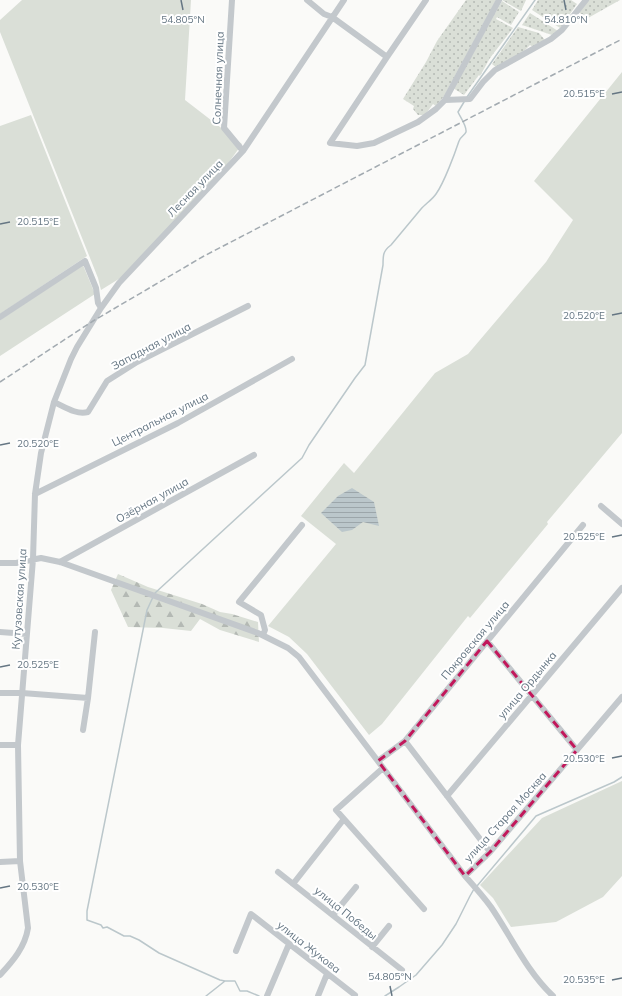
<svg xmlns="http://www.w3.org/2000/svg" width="622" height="996" viewBox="0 0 622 996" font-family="Mulish,sans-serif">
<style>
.grass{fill:#dadfd7}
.forest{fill:url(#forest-firs)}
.garden{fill:url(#garden-dots)}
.water{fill:url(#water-rules)}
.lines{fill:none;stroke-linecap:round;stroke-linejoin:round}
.stream{stroke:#bbc7cb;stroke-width:1.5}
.minor{stroke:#c3c8cc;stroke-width:6}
.rail{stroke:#a2aab0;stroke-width:1.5;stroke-dasharray:6 3;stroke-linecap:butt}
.marked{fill:none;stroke:#c2185b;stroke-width:3;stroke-dasharray:8 5;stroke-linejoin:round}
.ticks{fill:none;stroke:#657683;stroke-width:1.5}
.labels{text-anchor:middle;stroke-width:4;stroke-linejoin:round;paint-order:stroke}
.street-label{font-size:11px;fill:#657683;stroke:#fff}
.ticks-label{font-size:10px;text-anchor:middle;fill:#657683;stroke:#fff;stroke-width:4;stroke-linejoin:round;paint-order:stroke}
</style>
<defs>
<pattern id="forest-firs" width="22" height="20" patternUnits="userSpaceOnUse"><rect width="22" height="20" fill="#dadfd7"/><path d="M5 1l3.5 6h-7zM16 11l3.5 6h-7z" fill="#b4b9b4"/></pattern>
<pattern id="garden-dots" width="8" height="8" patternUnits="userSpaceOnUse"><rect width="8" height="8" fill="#dadfd7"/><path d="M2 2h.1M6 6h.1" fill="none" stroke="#b4b9b4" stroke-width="1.8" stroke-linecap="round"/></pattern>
<pattern id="water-rules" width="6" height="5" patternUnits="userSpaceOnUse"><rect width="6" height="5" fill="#bbc7cb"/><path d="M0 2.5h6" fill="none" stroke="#9ca6aa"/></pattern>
</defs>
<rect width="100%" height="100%" fill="#fafaf8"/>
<path class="grass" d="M22,0H191L185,100L242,144L214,183L122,277L101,290L98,278L0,32V20Z
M622,72V433L547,522L548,524L470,618L468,616L382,724L369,735L307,654L289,637L268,626L336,544L301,516L344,463L354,473L435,373L468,354L546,262L573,220L534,181Z
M31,115L87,256L0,314V126Z
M83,265L95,294L0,356V320Z
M622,781V876L603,897L556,922L511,927L493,898L480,885L542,818Z"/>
<path class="forest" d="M118,574L148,587L202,604L220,612L232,614L258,622L259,642L220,630L200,619L191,631L163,628L128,627L111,590Z"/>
<path class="garden" d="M466,0H496L444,96L436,106L433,104L425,115H418L413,109L414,106L403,99L426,62L437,41Z
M502,0H526L521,11Z
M538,0H571L577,4L560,28L532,10Z
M589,0H620L588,18L578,12Z
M502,1L519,12L511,25L497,17L496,19L513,28L490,58L480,76L479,75L464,95L453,88Z
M530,13L558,31L552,35L522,25Z
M518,27L539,33L545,40L533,47L530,45L518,57L497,68L492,64Z"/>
<path class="water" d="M352,488L374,502L379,526L363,522L352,530L342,532L321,513L338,496Z"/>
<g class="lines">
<path class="stream" d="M467,97L535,0
M155,593L302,458L309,445L355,378L365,365L383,265C383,255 383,251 391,245C401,233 411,221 421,209C425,204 432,200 436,194C444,183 455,153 459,141C460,137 465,135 466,132C467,126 460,117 458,112L464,102
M153,597L147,610L87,911V920L101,925L103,928L107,927L124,936H130L139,940L159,953L220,980L225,981
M477,886L536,816L614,782L622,777
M206,996L225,981H235L240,991H247L259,996
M385,996L399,987L416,975L442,945L456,924L470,896L474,889"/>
<path class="minor" d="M232,0L224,128L243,151
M307,0L324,14L332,17L387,57
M426,0L387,57L330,143L357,146L374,143L418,122L436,109L445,100L499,0
M445,100L470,99L483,82L495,70L551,39L562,30L586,0
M0,317L85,261L96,288L98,303L101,308
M54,402C65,407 76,415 88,412L107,381L137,362L248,306
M35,494L178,423L292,359
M601,506L622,524
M60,562L254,455
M0,563H16L41,558L60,562L258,633L288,648L299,657L465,876C474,886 483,896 491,907C512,938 526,970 553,996
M0,632L27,634
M263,635L265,630L261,615L239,602L302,525
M487,641L577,750
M0,693H22L88,698
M83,730L88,698L95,632
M405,741L490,852
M0,745H18
M378,761L405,741L583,525
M383,768L336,810L424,909
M447,796L622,588
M0,862L20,861
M278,872L402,970
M465,876L490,852L622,697
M293,884L344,819
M333,915L356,887
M372,947L389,926
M236,951L251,914L355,995
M0,975C13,961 25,947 28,928L20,861L18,745L33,559L35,494L41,453L54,402L71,359L77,347L101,308L119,283L243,151L344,0
M267,996L289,944
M318,996L327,974"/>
<path class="rail" d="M0,382L93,321L204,256L622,39"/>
</g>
<path class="marked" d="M487,641L577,750L490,852L465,876L378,761L405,741Z"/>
<path class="ticks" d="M181,0L183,10M564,0L566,10M612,94L622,92M0,224L10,222M612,315L622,313M0,445L10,443M612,537L622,535M0,667L10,665M612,758L622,756M0,888L10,886M612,980L622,978M390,986L392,996"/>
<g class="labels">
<g class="street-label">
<text transform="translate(218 78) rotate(-88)" y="4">Солнечная улица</text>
<text transform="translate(195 188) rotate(-46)" y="4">Лесная улица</text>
<text transform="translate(151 346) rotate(-28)" y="4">Западная улица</text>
<text transform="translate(160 419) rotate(-27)" y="4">Центральная улица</text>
<text transform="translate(152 500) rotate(-29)" y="4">Озёрная улица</text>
<text transform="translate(19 599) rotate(-86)" y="4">Кутузовская улица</text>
<text transform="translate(475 640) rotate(-50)" y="4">Покровская улица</text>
<text transform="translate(527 685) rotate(-50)" y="4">улица Ордынка</text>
<text transform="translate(505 817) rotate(-48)" y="4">улица Старая Москва</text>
<text transform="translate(346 913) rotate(39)" y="4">улица Победы</text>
<text transform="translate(309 947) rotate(38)" y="4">улица Жукова</text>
</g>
</g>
<g class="ticks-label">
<text x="183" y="23">54.805°N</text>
<text x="566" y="23">54.810°N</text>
<text x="584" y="97">20.515°E</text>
<text x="38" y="225">20.515°E</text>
<text x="584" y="319">20.520°E</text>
<text x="38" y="447">20.520°E</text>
<text x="584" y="540">20.525°E</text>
<text x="38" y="668">20.525°E</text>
<text x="584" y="762">20.530°E</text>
<text x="38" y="890">20.530°E</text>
<text x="390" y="980">54.805°N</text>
<text x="584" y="983">20.535°E</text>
</g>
</svg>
